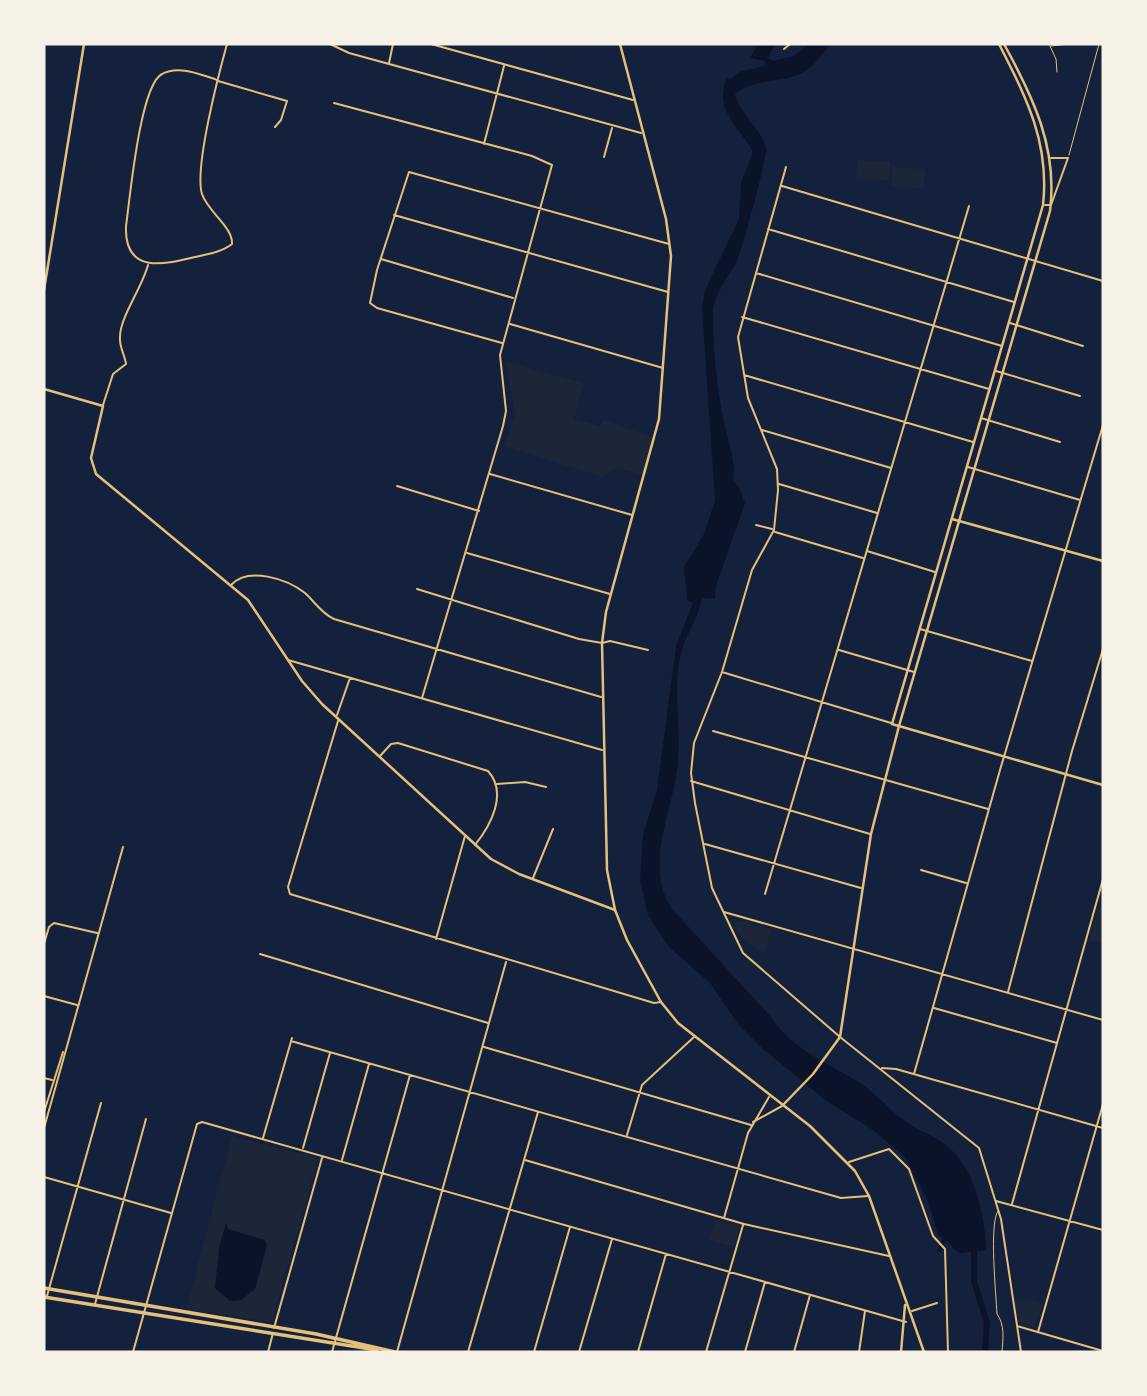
<svg xmlns="http://www.w3.org/2000/svg" width="1147" height="1396" viewBox="0 0 1147 1396" font-family="'Space Grotesk',sans-serif">
<style>
.green{fill:#1d2539}
.water{fill:#0b132b}
.lines{fill:none;stroke-linecap:round;stroke-linejoin:round}
.river{stroke:#0b132b;stroke-width:6}
.service{stroke:#e5c07b;stroke-width:1}
.minor{stroke:#e5c07b;stroke-width:2}
.tertiary{stroke:#e5c07b;stroke-width:2.5}
.secondary{stroke:#e5c07b;stroke-width:2.5}
.trunk{stroke:#e5c07b;stroke-width:3.5}
</style>
<rect width="100%" height="100%" fill="#14213d"/>
<path class="green" d="M857,160L890,162L889,180L856,178Z
M892,167L925,169L924,188L891,186Z
M505,362L584,383L574,419L600,426L603,420L655,438L645,475L617,468L603,477L504,446L515,413Z
M1103,890V944L1089,940Z
M738,920L771,930L764,954L742,938L734,924Z
M232,1136L318,1158L272,1322L186,1309Z
M715,1219L739,1226L734,1247L709,1240Z
M1033,1300L1043,1303L1034,1328L1018,1322L1015,1302Z"/>
<path class="water" d="M758,44H775L768,58L774,61L794,56L808,44H830C796,97 771,68 735,94C740,116 761,127 766,148C768,155 742,250 737,261C729,277 713,295 713,313C713,351 717,393 726,430C730,449 736,461 733,481L739,487L745,503L716,586L715,599L702,598C698,619 684,637 680,658C673,692 681,726 678,760C675,809 642,864 672,909L772,1018C791,1048 827,1063 857,1081C875,1092 889,1109 906,1122C917,1130 928,1133 939,1140C974,1162 985,1212 986,1250L959,1253L946,1241L941,1252L937,1251L943,1238L938,1235L928,1201L905,1157L873,1130L828,1102L764,1050L738,1024L710,983L669,947L648,915L640,880L643,835L657,790L676,646L693,603L687,600L684,567L704,534L715,500L702,309L705,290L739,219L741,183L753,152C744,134 721,115 723,94C723,88 726,83 726,77L730,79L742,71L764,66L765,61L750,58Z
M226,1223L228,1229L265,1240L267,1245L255,1289L241,1300L230,1301L215,1288L219,1248Z"/>
<g class="lines">
<path class="river" d="M974,1245V1281L987,1323L985,1352"/>
<path class="service" d="M1049,44L1056,59L1057,72
M1051,46L1069,44
M1069,155L1099,44
M998,1211C989,1223 996,1294 997,1314C1005,1325 1003,1339 1002,1352"/>
<path class="minor" d="M227,44C219,73 194,168 202,194C208,212 233,227 232,244C222,252 208,254 195,257C163,265 124,274 126,226C130,198 140,85 162,74C178,65 199,74 215,79L218,81L287,101L281,120L275,127
M330,44L349,53L641,133
M431,44L633,100
M784,49L790,44
M389,63L393,44
M334,103L532,156L552,165L500,355L506,411L503,426L422,698
M484,144L504,66
M604,157L612,128
M786,167L738,337L748,398L777,469L778,490L774,530L752,570L722,672L694,743L691,773L695,803L712,888L743,953L840,1037L979,1148L1001,1219L1021,1352
M782,186L1103,281
M1045,205H1051L1068,158H1051
M394,215L668,292
M768,229L1014,302
M381,259L513,298
M756,273L1002,346
M742,317L989,389
M1010,323L1083,346
M510,324L663,368
M502,343L377,308L370,303L377,270L409,172L669,244
M996,371L1080,396
M744,375L973,442
M103,405L113,374L126,364C125,355 119,347 120,337C120,317 142,288 148,265
M981,418L1060,442
M762,430L891,468
M968,467L1080,500
M490,474L632,515
M779,484L877,513
M397,486L479,511
M756,525L772,529
M775,532L863,558
M867,551L935,572
M467,553L610,594
M231,585C248,566 287,579 305,593C315,602 321,613 334,619L601,697
M417,589L579,639L602,643L610,641L648,650
M920,629L1032,661
M839,650L914,672
M288,660L602,750
M722,672L891,723
M337,715L350,678
M338,721L288,887L290,894L654,1003L661,1002
M713,731L988,809
M380,756L391,744L398,743L488,771C508,793 491,825 475,845
M691,781L870,834
M497,784L525,782L546,787
M705,844L861,888
M921,870L966,883
M533,878L553,829
M765,894L969,206
M724,912L1103,1020
M436,939L465,836
M44,944L49,927L54,923L97,933
M260,954L488,1023
M1008,992L1072,751L1103,649
M44,996L77,1005
M934,1008L1057,1043
M291,1041L841,1198L868,1196
M484,1047L751,1125
M882,1068L896,1069L1103,1128
M914,1074L1000,770L1103,425
M44,1078L52,1080
M44,1112L63,1052
M753,1122L782,1106
M44,1128L123,847
M627,1135L642,1085L694,1037
M263,1138L292,1038
M303,1148L330,1053
M342,1160L369,1064
M525,1160L744,1224L889,1256
M849,1162L889,1149L909,1169L933,1236L945,1249L948,1352
M44,1177L171,1213
M996,1201L1103,1230
M1012,1204L1103,879
M724,1218L748,1133L769,1097
M47,1296L101,1103
M95,1304L146,1119
M912,1311L937,1303
M1017,1326L1103,1351
M274,1328L322,1158
M1038,1332L1103,1104
M133,1352L197,1124L202,1122L906,1322
M268,1352L273,1333
M332,1352L410,1075
M397,1352L506,962
M468,1352L538,1112
M534,1352L570,1227
M579,1352L612,1239
M638,1352L666,1254
M706,1352L743,1225
M745,1352L765,1282
M794,1352L810,1295
M859,1352L865,1311"/>
<path class="tertiary" d="M44,290L84,44
M44,389L103,406L91,458L96,474L248,600L302,681L322,704L491,859L519,874L615,910
M952,519L1103,561
M783,1105L813,1074L840,1037L871,834L899,726"/>
<path class="secondary" d="M620,44L666,219L671,256L659,419L606,612L602,643L607,870L615,910L627,940L661,1002L678,1023L810,1126L855,1171L869,1196L924,1352
M999,44C1026,97 1050,143 1043,205L892,724L1103,785
M899,726L1050,211C1058,148 1033,97 1004,44
M901,1352L905,1305"/>
<path class="trunk" d="M44,1288L316,1334L395,1352
M44,1297L377,1350"/>
</g>
<rect width="1147" height="1396" fill="none" stroke="#f6f1e7" stroke-width="91"/>
</svg>
